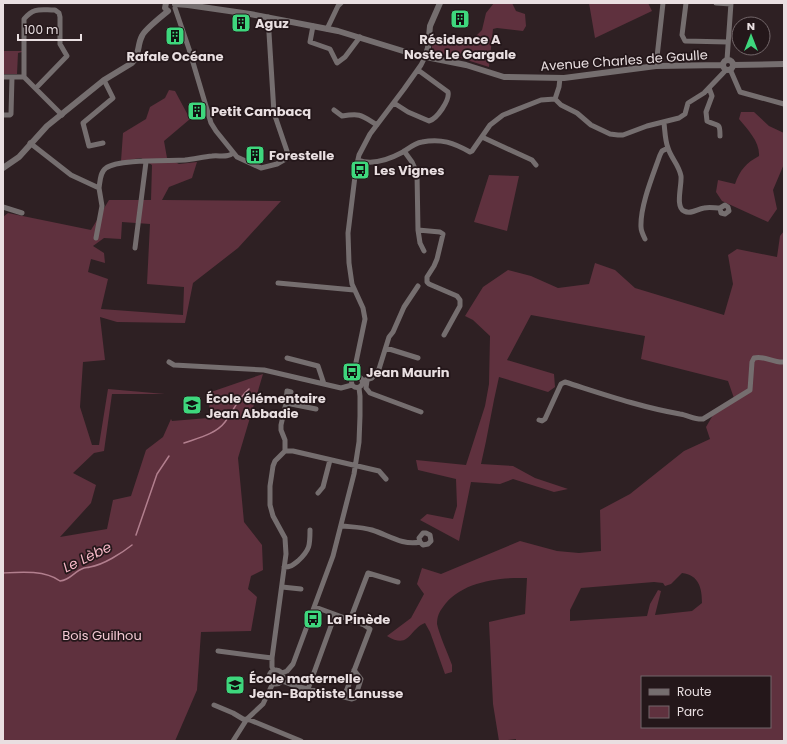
<svg xmlns="http://www.w3.org/2000/svg" width="787" height="744" viewBox="0 0 787 744" font-family="Poppins,sans-serif">
<style>
.green{fill:#5f313e;fill-rule:evenodd}
.lines{fill:none;stroke-linecap:round;stroke-linejoin:round}
.stream{stroke:#b27f8e;stroke-width:1.5}
.minor{stroke:#756e6f;stroke-width:5}
.tertiary{stroke:#756e6f;stroke-width:6}
.labels{text-anchor:middle;stroke-width:3.5;stroke-linejoin:round;paint-order:stroke}
.poi-label{font-size:13px;font-weight:bold;fill:#e9dfe1;stroke:#24171a;text-anchor:start}
.street-label{font-size:13px;fill:#e9dfe1;stroke:#24171a}
.park-label{font-size:13px;fill:#f3c9d3;stroke:#24171a}
.water-label{font-size:14px;font-style:italic;fill:#f5b7c6;stroke:#24171a}
</style>
<rect width="100%" height="100%" fill="#2e2023"/>
<path class="green" d="M494,3H512L516,11L525,14L526,26L523,31L497,28L493,29L489,67L451,55L448,51L447,55L434,53L435,51L432,50V43L435,40L449,42L475,37L482,30L486,13Z
M589,3H648L652,11L595,38Z
M3,51H22V52L18,53L17,74H3Z
M169,90L175,91L190,119L164,141L167,158L179,164L197,162L192,178L169,187L162,200L281,201L238,248L193,283L185,323L117,322L100,317L105,360L83,362L80,407L92,445H99L108,389L165,394H112L104,451L94,453L73,473L96,485L91,503L60,537L107,529L113,500L131,496L146,450L163,437L171,419L172,421L208,418L211,392L263,374L238,458L244,522L262,545L263,570L251,576L248,589L257,597L251,631L201,632L197,690L175,741H3V217L8,213L91,230L109,200H151L152,165L141,158L121,161L123,133L146,119L150,107L165,98ZM122,222L150,224L147,284L184,287L183,315L101,309L108,279L88,272L91,259L105,263L104,253L93,246L104,238L121,239Z
M741,112H754L769,126L784,133V164L773,190L777,209L768,222L722,201L716,192L718,180L735,184C740,170 746,163 759,156C760,142 748,130 739,119Z
M489,175L519,176L507,231L474,222Z
M784,231V741H516V739L499,741L493,704L489,622L525,614L527,578C498,577 460,582 443,607C439,612 437,617 437,624C439,634 448,654 452,665V672L445,674L430,632L425,623C409,629 410,650 387,636L411,618L424,594L417,584L422,568L441,574L520,541L557,551L579,553L601,551L600,510L630,494L684,451L710,439L706,427L713,415L735,401L728,381L641,359L645,336L531,315L507,360L554,374L555,387L548,392L499,377C492,406 488,435 481,464L513,466L535,478L568,489L554,492L513,479L500,484L471,482L459,541L420,520L427,514L453,519L457,506L456,479L418,470L416,460L466,465L485,406L489,384L490,336L473,320L465,316L483,287L508,270L531,276L558,288L589,284L595,263L615,270L635,288L724,315L733,284L728,255L737,249L777,257L780,236ZM682,573C699,575 702,588 702,603L692,611L655,615L661,591L658,590L650,604L647,616L570,621V610L581,588L654,582L663,583L665,586L671,584ZM642,677H770V727H642Z"/>
<g class="lines">
<path class="stream" d="M184,443C198,438 216,434 225,422C234,410 238,398 249,389
M136,535L157,474L169,456
M3,573C20,572 45,570 60,581C71,580 74,571 84,568C88,567 86,568 90,567C103,565 122,553 132,545"/>
<path class="minor" d="M686,3L682,35L685,41L728,42
M716,3L731,4
M175,8L189,49L211,123L216,131L237,157L261,168L277,164L289,157L274,113L268,17
M313,26L310,42L330,49L337,63L345,57L360,37
M327,29L338,6L341,3
M727,60L731,3
M656,66L663,3
M730,69L740,92L784,104
M3,77H24L62,115
M24,77V19C34,7 40,10 55,10L59,13L60,17V44L67,56L36,88
M709,88L712,96L706,112L707,121C718,127 720,121 720,136
M555,99L561,105L577,113L591,125L610,134L618,135H623L647,126L679,118L685,114L688,103L704,93L726,70
M394,103L408,112L429,121C437,119 450,100 448,92L418,70
M334,110L342,116C361,113 361,115 377,125
M3,115H10L11,114L12,77
M664,123C665,131 665,140 668,148C671,158 679,165 681,176C682,185 675,207 684,211C691,215 697,209 704,208C709,207 715,208 720,208L725,205L728,207L729,211L725,214L721,213L720,208
M482,137L532,160L536,165
M30,143L71,175L99,188C100,182 100,172 106,168C118,159 167,161 185,160C194,159 203,157 212,156C219,155 228,158 233,153
M103,143L89,146L83,123L113,98L104,80
M404,151L412,162L417,173L418,230L420,243L424,251
M358,160C373,166 390,159 403,152C409,148 415,143 422,142C441,138 454,143 470,152L472,151L490,125L503,115L541,100L555,99L559,87L560,78
M3,207L22,213
M418,230L440,232L443,234L437,259L434,266L427,277V282L429,284L457,296L460,300V306L444,335
M96,238L102,206L99,188
M645,239C643,235 641,231 641,227C640,206 653,175 660,155L662,151L668,148
M135,248L146,162
M278,283L354,290
M386,348L418,358
M287,358L318,366L324,384
M169,362L174,365L264,370L341,388L352,385
M351.5 382a5.5 5.5 0 1 1 11 0a5.5 5.5 0 1 1-11 0Z
M357,377L355,367L365,319L363,308L352,284L349,263L348,233L356,168L359,155L370,134L404,89L421,65L425,57
M362,381L372,378L379,369L389,337L393,332L404,307L418,286
M367,381L366,388L370,393L421,412
M286,403L287,391L291,392
M539,420L542,421L545,419L561,384L565,382C603,394 640,407 680,414C688,415 695,420 703,419L750,390L752,362L754,358C764,355 773,363 784,362
M285,451V440L281,430V425L286,403L316,409
M318,493L323,487L330,460
M342,526C352,527 362,527 372,530C388,535 403,546 420,542L423,545L428,544L431,541L430,535L426,533H423L419,538L420,542
M284,567C291,567 293,565 298,561C310,550 310,545 310,530
M282,587L301,589
M350,620L368,573L398,582
M218,651L272,658
M269 677a7 7 0 1 1 14 0a7 7 0 1 1-14 0Z
M274,671L272,667V658L286,554L285,538L273,516L270,505V486L273,466L275,461L285,451H293L379,471L386,479
M282,673L287,671L293,664L333,556L354,474L359,442L360,416V396L359,388
M282,681L295,686L344,697L370,629L364,625L315,607
M308,689L335,615
M344,697L352,699L355,698L361,679L354,670
M214,705L233,713L243,719L250,720L301,741
M233,741L247,719L263,704L273,683"/>
<path class="tertiary" d="M166,3L165,8L168,11
M175,4L188,5L250,14L338,31L416,55L466,65L504,77L564,78L656,66L723,65
M425,57L428,48L430,26L440,3
M723 65a5 5 0 1 1 10 0a5 5 0 1 1-10 0Z
M733,65L784,64
M3,168L19,157L47,126L104,80L132,63C140,55 137,45 142,36C144,30 162,16 168,11"/>
</g>
<defs>
<symbol id="building-square" viewBox="-11 -11 22 22"><rect x="-9" y="-9" width="18" height="18" rx="4" fill="#3ed77d" stroke="#24171a"/><path d="M-4-6H4V6H1V3H-1V6H-4ZM-2.5-4.3h1.7v1.8h-1.7ZM.8-4.3h1.7v1.8H.8ZM-2.5-1h1.7V.8h-1.7ZM.8-1h1.7V.8H.8Z" fill="#111"/></symbol>
<symbol id="bus-square" viewBox="-11 -11 22 22"><rect x="-9" y="-9" width="18" height="18" rx="4" fill="#3ed77d" stroke="#24171a"/><path d="M-5-6H5V4H4V6H2V4H-2V6H-4V4H-5ZM-3.5-4V0h7V-4ZM-3.5 1.2v1.5H-2V1.2ZM2 1.2v1.5H3.5V1.2Z" fill="#111"/></symbol>
<symbol id="school-square" viewBox="-11 -11 22 22"><rect x="-9" y="-9" width="18" height="18" rx="4" fill="#3ed77d" stroke="#24171a"/><path d="M0-5L7-2L0 1L-7-2ZM-4 1L0 2.5L4 1V4Q0 6-4 4Z" fill="#111"/></symbol>
</defs>
<g fill-rule="evenodd">
<use href="#building-square" x="449" y="8" width="22" height="22"/>
<use href="#building-square" x="230" y="12" width="22" height="22"/>
<use href="#building-square" x="164" y="25" width="22" height="22"/>
<use href="#building-square" x="186" y="100" width="22" height="22"/>
<use href="#building-square" x="244" y="144" width="22" height="22"/>
<use href="#bus-square" x="349" y="159" width="22" height="22"/>
<use href="#bus-square" x="341" y="361" width="22" height="22"/>
<use href="#school-square" x="181" y="394" width="22" height="22"/>
<use href="#bus-square" x="302" y="608" width="22" height="22"/>
<use href="#school-square" x="224" y="674" width="22" height="22"/>
</g>
<g class="labels">
<g class="poi-label">
<text x="255" y="28">Aguz</text>
<text x="460" y="44" text-anchor="middle">Résidence A<tspan x="460" dy="15">Noste Le Gargale</tspan></text>
<text x="175" y="61" text-anchor="middle">Rafale Océane</text>
<text x="211" y="116">Petit Cambacq</text>
<text x="269" y="160">Forestelle</text>
<text x="374" y="175">Les Vignes</text>
<text x="366" y="377">Jean Maurin</text>
<text x="206" y="403">École élémentaire<tspan x="206" dy="15">Jean Abbadie</tspan></text>
<text x="327" y="624">La Pinède</text>
<text x="249" y="683">École maternelle<tspan x="249" dy="15">Jean-Baptiste Lanusse</tspan></text>
</g>
<g class="street-label">
<text transform="translate(624 60) rotate(-4)" y="5">Avenue Charles de Gaulle</text>
</g>
<g class="park-label">
<text x="102" y="640">Bois Guilhou</text>
</g>
<g class="water-label">
<text transform="translate(87 557) rotate(-26)" y="5">Le Lèbe</text>
</g>
</g>
<rect width="787" height="744" fill="none" stroke="#e9dfe1" stroke-width="8"/>
<rect x="641" y="676" width="130" height="52" fill="#24171a" stroke="#73676a"/>
<rect x="649" y="689" width="20" height="6" fill="#756e6f" stroke="#73676a"/>
<text x="677" y="696" font-size="12" fill="#e9dfe1">Route</text>
<rect x="649" y="706" width="20" height="12" fill="#5f313e" stroke="#73676a"/>
<text x="677" y="716" font-size="12" fill="#e9dfe1">Parc</text>
<g transform="translate(751 36)"><circle r="19" fill="#24171a" stroke="#73676a"/>
<path d="M0-3L7 15L0 10L-7 15Z" fill="#3ed77d"/>
<text y="-6" font-size="11" font-weight="bold" text-anchor="middle" fill="#e9dfe1">N</text>
</g>
<path d="M18 34v6h63v-6" fill="none" stroke="#e9dfe1" stroke-width="2"/>
<text x="24" y="34" font-size="12" fill="#e9dfe1" stroke="#24171a" stroke-width="3" paint-order="stroke">100 m</text>
</svg>
